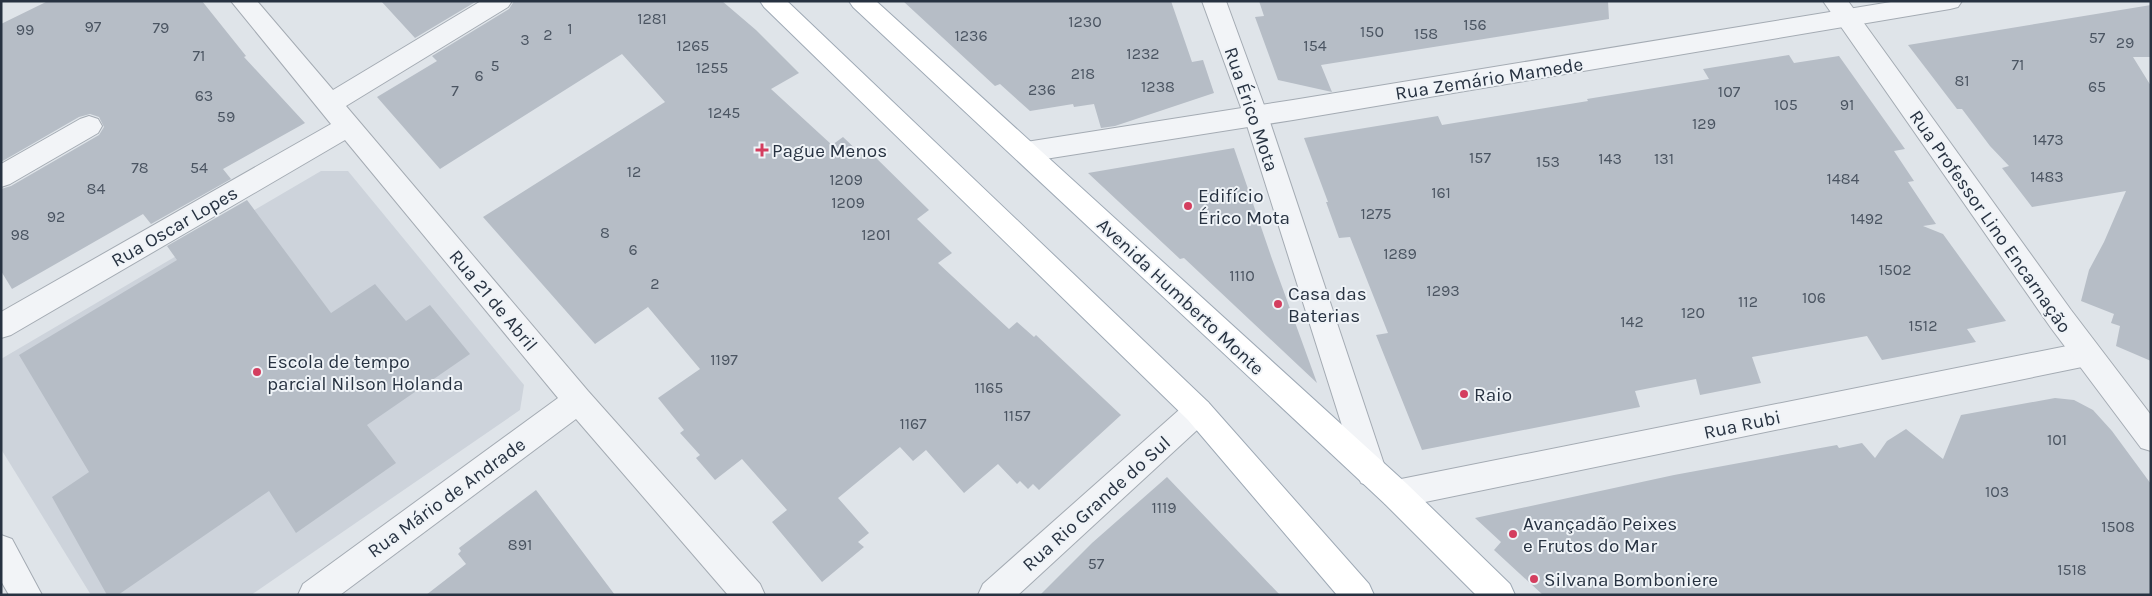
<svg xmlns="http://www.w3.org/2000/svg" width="2152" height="596" viewBox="0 0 2152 596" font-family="Karla,sans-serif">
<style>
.built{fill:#cdd3db}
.building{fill:#b6bdc6}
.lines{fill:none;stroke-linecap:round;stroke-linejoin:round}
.minor-casing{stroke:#a4abb3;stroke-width:2}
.tertiary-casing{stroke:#a4abb3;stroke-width:2}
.primary-casing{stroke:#9ea9b5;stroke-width:2}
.minor{fill:#f2f4f7;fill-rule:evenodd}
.tertiary{fill:#f2f4f7;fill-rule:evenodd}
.primary{fill:#fff;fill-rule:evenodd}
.poi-dot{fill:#d43e5f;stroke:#eff3f7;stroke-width:2}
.labels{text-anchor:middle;stroke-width:4;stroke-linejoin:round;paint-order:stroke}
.number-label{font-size:16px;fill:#4b5562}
.street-label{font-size:19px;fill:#273241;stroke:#eff3f7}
.poi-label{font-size:19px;fill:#273241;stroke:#eff3f7;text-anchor:start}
</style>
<rect width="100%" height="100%" fill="#dfe4e9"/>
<path class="built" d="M321,171H348L524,385L520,410L251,595H91L1,449V359Z"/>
<path class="building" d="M48,1H202L246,56L244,57L305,123L223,169L231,179L151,224L143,214L12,289L1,271V189L11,186L99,135L104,127L99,117L90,114L79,117L1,162V24Z
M381,1H477L415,38Z
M514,1H722L756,30L799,73L771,89L832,145L843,137L863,156L869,151L929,210L917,219L952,253L938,263L1009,329L1017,322L1034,337L1036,335L1121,415L1039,490L1033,484L1028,489L1020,481L1017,484L998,464L964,493L926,450L913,461L900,447L838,498L869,533L858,542L864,547L822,582L772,522L787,510L742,459L715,480L696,458L700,455L680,433L684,430L658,398L700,369L648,307L595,344L483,217L665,102L622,54L440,169L377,97L437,61L432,56L509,9Z
M903,1H1171L1192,62L1203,60L1214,93L1115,126L1101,128L1094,104L1074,107L1073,104L1030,111L1000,84L995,86Z
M1259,1H1608L1609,19L1321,65L1332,92L1278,80L1255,17L1264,16Z
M2151,5V57H2133L2151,86V361L2116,346L2120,326L2111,323L2114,314L2081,301L2089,270L2104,242L2126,191L2032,207L2002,168L2009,166L1990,146L1962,109H1957L1908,45Z
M1789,55L1794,63L1839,56L1905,149L1894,151L1914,181L1908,182L1936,224L1923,226L1943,234L2006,321L1967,329L1976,342L1882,360L1867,336L1752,357L1761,383L1700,395L1696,379L1635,391L1640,407L1422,450L1376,335L1388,333L1350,237L1339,238L1326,202H1328L1304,138L1438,116L1442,125L1588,101L1587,99L1709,79L1703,69Z
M1234,148L1272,259L1317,383L1184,258L1180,259L1088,173Z
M247,200L331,313L375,284L406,321L430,305L470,354L367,425L396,463L296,533L269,491L118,595H107L52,497L89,472L19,355L177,260L167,246Z
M2055,398L2074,400L2093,410L2112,431L2151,484V595H1543L1494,550L1501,542L1475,518L1674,475L1837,445L1839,448L1862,443L1875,458L1887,441L1906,429L1943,459L1961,415Z
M1167,477L1280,595H1040L1092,543Z
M536,490L615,595H426L466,564L458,554L461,551L459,548Z"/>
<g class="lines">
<defs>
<path id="minor" d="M231,1H257L333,90L481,1H512L508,7L346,106L588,391L760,584L765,595H728L576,419L340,595H298L303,584L558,398L345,140L11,335L1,338V312L331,124Z
M1897,1H1962L1958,7L1950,9L1293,120L1026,162L1017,159L1013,152L1017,145L1026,142L1293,100Z
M89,116L98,119L102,126L98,133L10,184L1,187V164L80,119Z
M2087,342L2097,345L2101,354L2097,363L2087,366L1396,508L1385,504L1381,494L1385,484L1396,480Z
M1,535L12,539L42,595H9L1,581Z"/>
<path id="tertiary" d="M1202,1H1226L1268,116L1387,473L1383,483L1372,487L1361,483L1357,473L1244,116Z
M1823,1H1848L2071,310L2151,415V451L2141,448L2051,328Z
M1198,398L1208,402L1213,411L1208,420L1018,595H978L983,584L1188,402Z"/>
<path id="primary" d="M760,1H787L1208,402L1369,584L1374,595H1337L1188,420L764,7Z
M849,1H876L1407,484L1510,584L1515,595H1476L1385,504L853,7Z"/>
</defs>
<use href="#minor" class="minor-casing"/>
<use href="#tertiary" class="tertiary-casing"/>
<use href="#primary" class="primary-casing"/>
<use href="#minor" class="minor"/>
<use href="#tertiary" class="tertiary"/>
<use href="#primary" class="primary"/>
</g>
<g class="poi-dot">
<path d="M759.5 142.5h5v5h5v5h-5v5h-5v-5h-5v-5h5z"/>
<circle cx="1188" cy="206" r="5"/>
<circle cx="1278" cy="304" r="5"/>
<circle cx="257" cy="372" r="5"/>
<circle cx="1464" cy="394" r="5"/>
<circle cx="1513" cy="534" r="5"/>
<circle cx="1534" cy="579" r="5"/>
</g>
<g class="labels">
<g class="number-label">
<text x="652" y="24">1281</text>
<text x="1085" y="27">1230</text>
<text x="1475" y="30">156</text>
<text x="93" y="32">97</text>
<text x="161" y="33">79</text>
<text x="570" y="34">1</text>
<text x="25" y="35">99</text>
<text x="1372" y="37">150</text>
<text x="1426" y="39">158</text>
<text x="548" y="40">2</text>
<text x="971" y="41">1236</text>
<text x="2097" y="43">57</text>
<text x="525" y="45">3</text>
<text x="2125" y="48">29</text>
<text x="693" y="51">1265</text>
<text x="1315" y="51">154</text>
<text x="1143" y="59">1232</text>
<text x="199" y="61">71</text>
<text x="2018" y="70">71</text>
<text x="495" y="71">5</text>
<text x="712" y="73">1255</text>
<text x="1083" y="79">218</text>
<text x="479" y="81">6</text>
<text x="1962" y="86">81</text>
<text x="1158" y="92">1238</text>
<text x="2097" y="92">65</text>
<text x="1042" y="95">236</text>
<text x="455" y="96">7</text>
<text x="1729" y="97">107</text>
<text x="204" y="101">63</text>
<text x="1786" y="110">105</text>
<text x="1847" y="110">91</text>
<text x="724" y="118">1245</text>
<text x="226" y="122">59</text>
<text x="1704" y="129">129</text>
<text x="2048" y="145">1473</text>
<text x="1480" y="163">157</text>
<text x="1610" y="164">143</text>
<text x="1664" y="164">131</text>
<text x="1548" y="167">153</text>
<text x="140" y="173">78</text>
<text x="199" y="173">54</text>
<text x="634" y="177">12</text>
<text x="2047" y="182">1483</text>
<text x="1843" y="184">1484</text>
<text x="846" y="185">1209</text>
<text x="96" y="194">84</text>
<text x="1441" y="198">161</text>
<text x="848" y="208">1209</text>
<text x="1376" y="219">1275</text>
<text x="56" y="222">92</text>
<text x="1867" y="224">1492</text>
<text x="605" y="238">8</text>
<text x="20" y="240">98</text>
<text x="876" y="240">1201</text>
<text x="633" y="255">6</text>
<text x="1400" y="259">1289</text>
<text x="1895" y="275">1502</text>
<text x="1242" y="281">1110</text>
<text x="655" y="289">2</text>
<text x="1443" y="296">1293</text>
<text x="1814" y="303">106</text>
<text x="1748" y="307">112</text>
<text x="1693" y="318">120</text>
<text x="1632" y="327">142</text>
<text x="1923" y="331">1512</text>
<text x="724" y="365">1197</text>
<text x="989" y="393">1165</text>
<text x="1017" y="421">1157</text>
<text x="913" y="429">1167</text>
<text x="2057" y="445">101</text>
<text x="1997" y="497">103</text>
<text x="1164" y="513">1119</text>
<text x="2118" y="532">1508</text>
<text x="520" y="550">891</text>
<text x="1096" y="569">57</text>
<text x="2072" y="575">1518</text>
</g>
<g class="street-label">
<text transform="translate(1489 78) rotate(-9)" y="7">Rua Zemário Mamede</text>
<text transform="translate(1252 109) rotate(71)" y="7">Rua Érico Mota</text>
<text transform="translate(1991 221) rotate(55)" y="7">Rua Professor Lino Encarnação</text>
<text transform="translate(174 226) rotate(-30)" y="7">Rua Oscar Lopes</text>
<text transform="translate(1181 296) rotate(43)" y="7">Avenida Humberto Monte</text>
<text transform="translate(494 300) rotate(50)" y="7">Rua 21 de Abril</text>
<text transform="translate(1742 424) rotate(-12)" y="7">Rua Rubi</text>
<text transform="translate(446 497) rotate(-36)" y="7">Rua Mário de Andrade</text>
<text transform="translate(1096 503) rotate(-42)" y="7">Rua Rio Grande do Sul</text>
</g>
<g class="poi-label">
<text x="772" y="157">Pague Menos</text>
<text x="1198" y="202">Edifício<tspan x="1198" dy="22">Érico Mota</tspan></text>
<text x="1288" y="300">Casa das<tspan x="1288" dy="22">Baterias</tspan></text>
<text x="267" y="368">Escola de tempo<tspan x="267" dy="22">parcial Nilson Holanda</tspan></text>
<text x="1474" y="401">Raio</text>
<text x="1523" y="530">Avançadão Peixes<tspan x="1523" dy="22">e Frutos do Mar</tspan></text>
<text x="1544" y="586">Silvana Bomboniere</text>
</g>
</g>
<rect width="2152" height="596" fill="none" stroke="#273241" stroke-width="5"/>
</svg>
